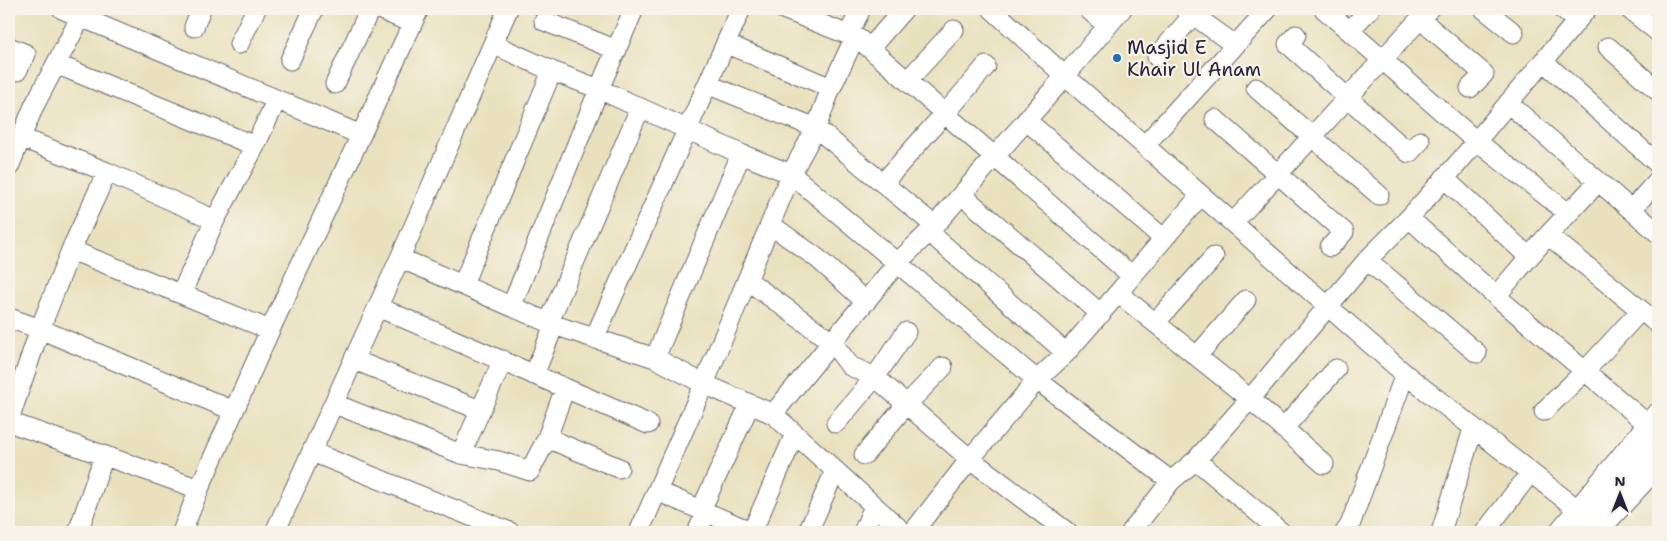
<svg xmlns="http://www.w3.org/2000/svg" width="1667" height="541" viewBox="0 0 1667 541" font-family="'Shantell Sans',sans-serif">
<style>
.lines{fill:none;stroke-linecap:round;stroke-linejoin:round}
.minor-casing{stroke:#686569;stroke-width:21}
.highway-casing{stroke:#686569;stroke-width:30}
.minor{stroke:#fff;stroke-width:19}
.highway{stroke:#fff;stroke-width:28}
.poi-dot{fill:#1f6fb2;stroke:#f7f3e8;stroke-width:2}
.labels{text-anchor:middle;stroke-width:4.5;stroke-linejoin:round;paint-order:stroke}
.poi-label{font-size:19px;fill:#22223b;stroke:#f7f3e8;text-anchor:start}
</style>
<rect width="100%" height="100%" fill="#f7f3e8"/>
<filter id="ink" filterUnits="userSpaceOnUse"><feTurbulence type="fractalNoise" baseFrequency=".02" numOctaves="2"/><feDisplacementMap in="SourceGraphic" scale="10" xChannelSelector="R" yChannelSelector="G"/><feConvolveMatrix kernelMatrix="1 2 1 2 8 2 1 2 1" color-interpolation-filters="sRGB"/></filter>
<filter id="wash" filterUnits="userSpaceOnUse"><feTurbulence type="fractalNoise" baseFrequency=".0096" numOctaves="4" result="noise"/><feDisplacementMap in="SourceGraphic" scale="20" xChannelSelector="R" yChannelSelector="G"/><feGaussianBlur stdDeviation="1.12" result="paint"/><feColorMatrix in="noise" values="0 0 0 0 0 0 0 0 0 0 0 0 0 0 0 0 0 1.4 0 .05"/><feComposite in="paint" operator="in"/></filter>
<g filter="url(#wash)">
<rect width="100%" height="100%" fill="#e9e1be"/>
</g>
<g filter="url(#ink)">
<g class="lines">
<defs>
<path id="minor" d="M62,9L361,135L419,9
M379,9L412,23
M783,9L859,39L1132,276L1118,293L1250,399L1196,460L1171,481L1131,532
M1088,9L1107,26
M1122,9L1065,76L1201,195L1132,276
M1185,9L1235,45
M1324,9L1476,141L1568,213
M1484,9L1514,33
M1562,9L1577,21
M1629,9L1658,32
M1420,19L1484,74L1470,88
M544,21L617,50
M194,27L201,9
M1349,31L1370,9
M848,35L861,9
M1296,35L1288,44L1409,153L1420,141
M239,44L256,9
M493,44L552,71L599,89L741,154L791,174L1037,380L1171,481
M727,44L831,88L855,37
M9,47L26,54L17,71
M1608,47L1658,91
M870,48L904,9
M1157,57L1198,9
M290,60L314,9
M1543,61L1658,164
M56,64L255,146L276,101
M907,81L954,30
M335,84L370,9
M709,85L816,128L935,226
M831,88L816,128L791,174L704,384L773,414L903,532
M1256,88L1379,195
M1508,103L1658,233
M945,114L986,66
M1215,119L1344,232L1330,247
M1027,121L1164,239
M22,138L107,172L215,220L181,294L270,330
M1145,145L1268,9
M9,167L34,106L85,9
M107,172L71,250L181,294
M1444,178L1529,257
M883,183L944,114
M962,195L1101,314
M1201,195L1405,374L1581,512
M1631,210L1658,180
M1409,218L1496,296L1651,427
M215,220L255,146
M1233,223L1429,9
M771,225L817,258L866,302
M929,232L1066,353
M1548,235L1658,324
M71,250L40,329L234,411
M400,258L554,325L655,358L704,384L639,532
M1367,260L1477,353
M747,280L832,342L898,262L929,232L1065,76L992,9
M463,284L552,71
M1496,296L1548,235L1598,182
M512,305L599,89L634,9
M378,307L648,424
M9,318L40,329L9,420
M549,322L640,108
M1155,323L1214,257
M594,339L741,9
M1197,356L1246,300
M655,358L741,154
M354,360L480,410
M534,375L554,325
M335,404L461,454L499,461L530,471L547,438L565,388
M1544,411L1585,371L1641,310
M773,414L832,342L850,366L875,377L970,459L1067,532
M9,422L199,489L182,532
M836,423L875,377L906,332
M1283,429L1336,369
M547,438L619,468
M312,452L510,532
M461,454L503,360
M864,455L906,405L943,367
M1196,460L1281,532
M1324,464L1250,399L1367,260L1409,218L1459,162L1587,9
M199,489L270,330L361,135
M657,491L752,532
M701,510L750,404
M78,532L104,456
M275,532L400,258L508,9
M697,532L706,513
M752,532L795,434
M808,532L835,471
M863,532L874,506
M913,532L970,459L1037,380L1066,353L1118,293
M1345,532L1350,525L1405,374
M1441,532L1473,429
M1485,532L1530,473"/>
<path id="highway" d="M1564,532L1658,418
M1592,532L1658,460"/>
</defs>
<use href="#minor" class="minor-casing"/>
<use href="#highway" class="highway-casing"/>
<use href="#minor" class="minor"/>
<use href="#highway" class="highway"/>
</g>
</g>
<circle class="poi-dot" cx="1117" cy="58" r="5"/>
<g class="labels">
<g class="poi-label">
<text x="1127" y="54">Masjid E<tspan x="1127" dy="22">Khair Ul Anam</tspan></text>
</g>
</g>
<rect width="1667" height="541" fill="none" stroke="#f7f3e8" stroke-width="30"/>
<g transform="translate(1620 494)" stroke="#f7f3e8" stroke-width="4" paint-order="stroke">
<path d="M0-4L9 19L0 12L-9 19Z" fill="#22223b"/>
<text y="-8" font-size="14" font-weight="bold" text-anchor="middle" fill="#22223b">N</text>
</g>
</svg>
